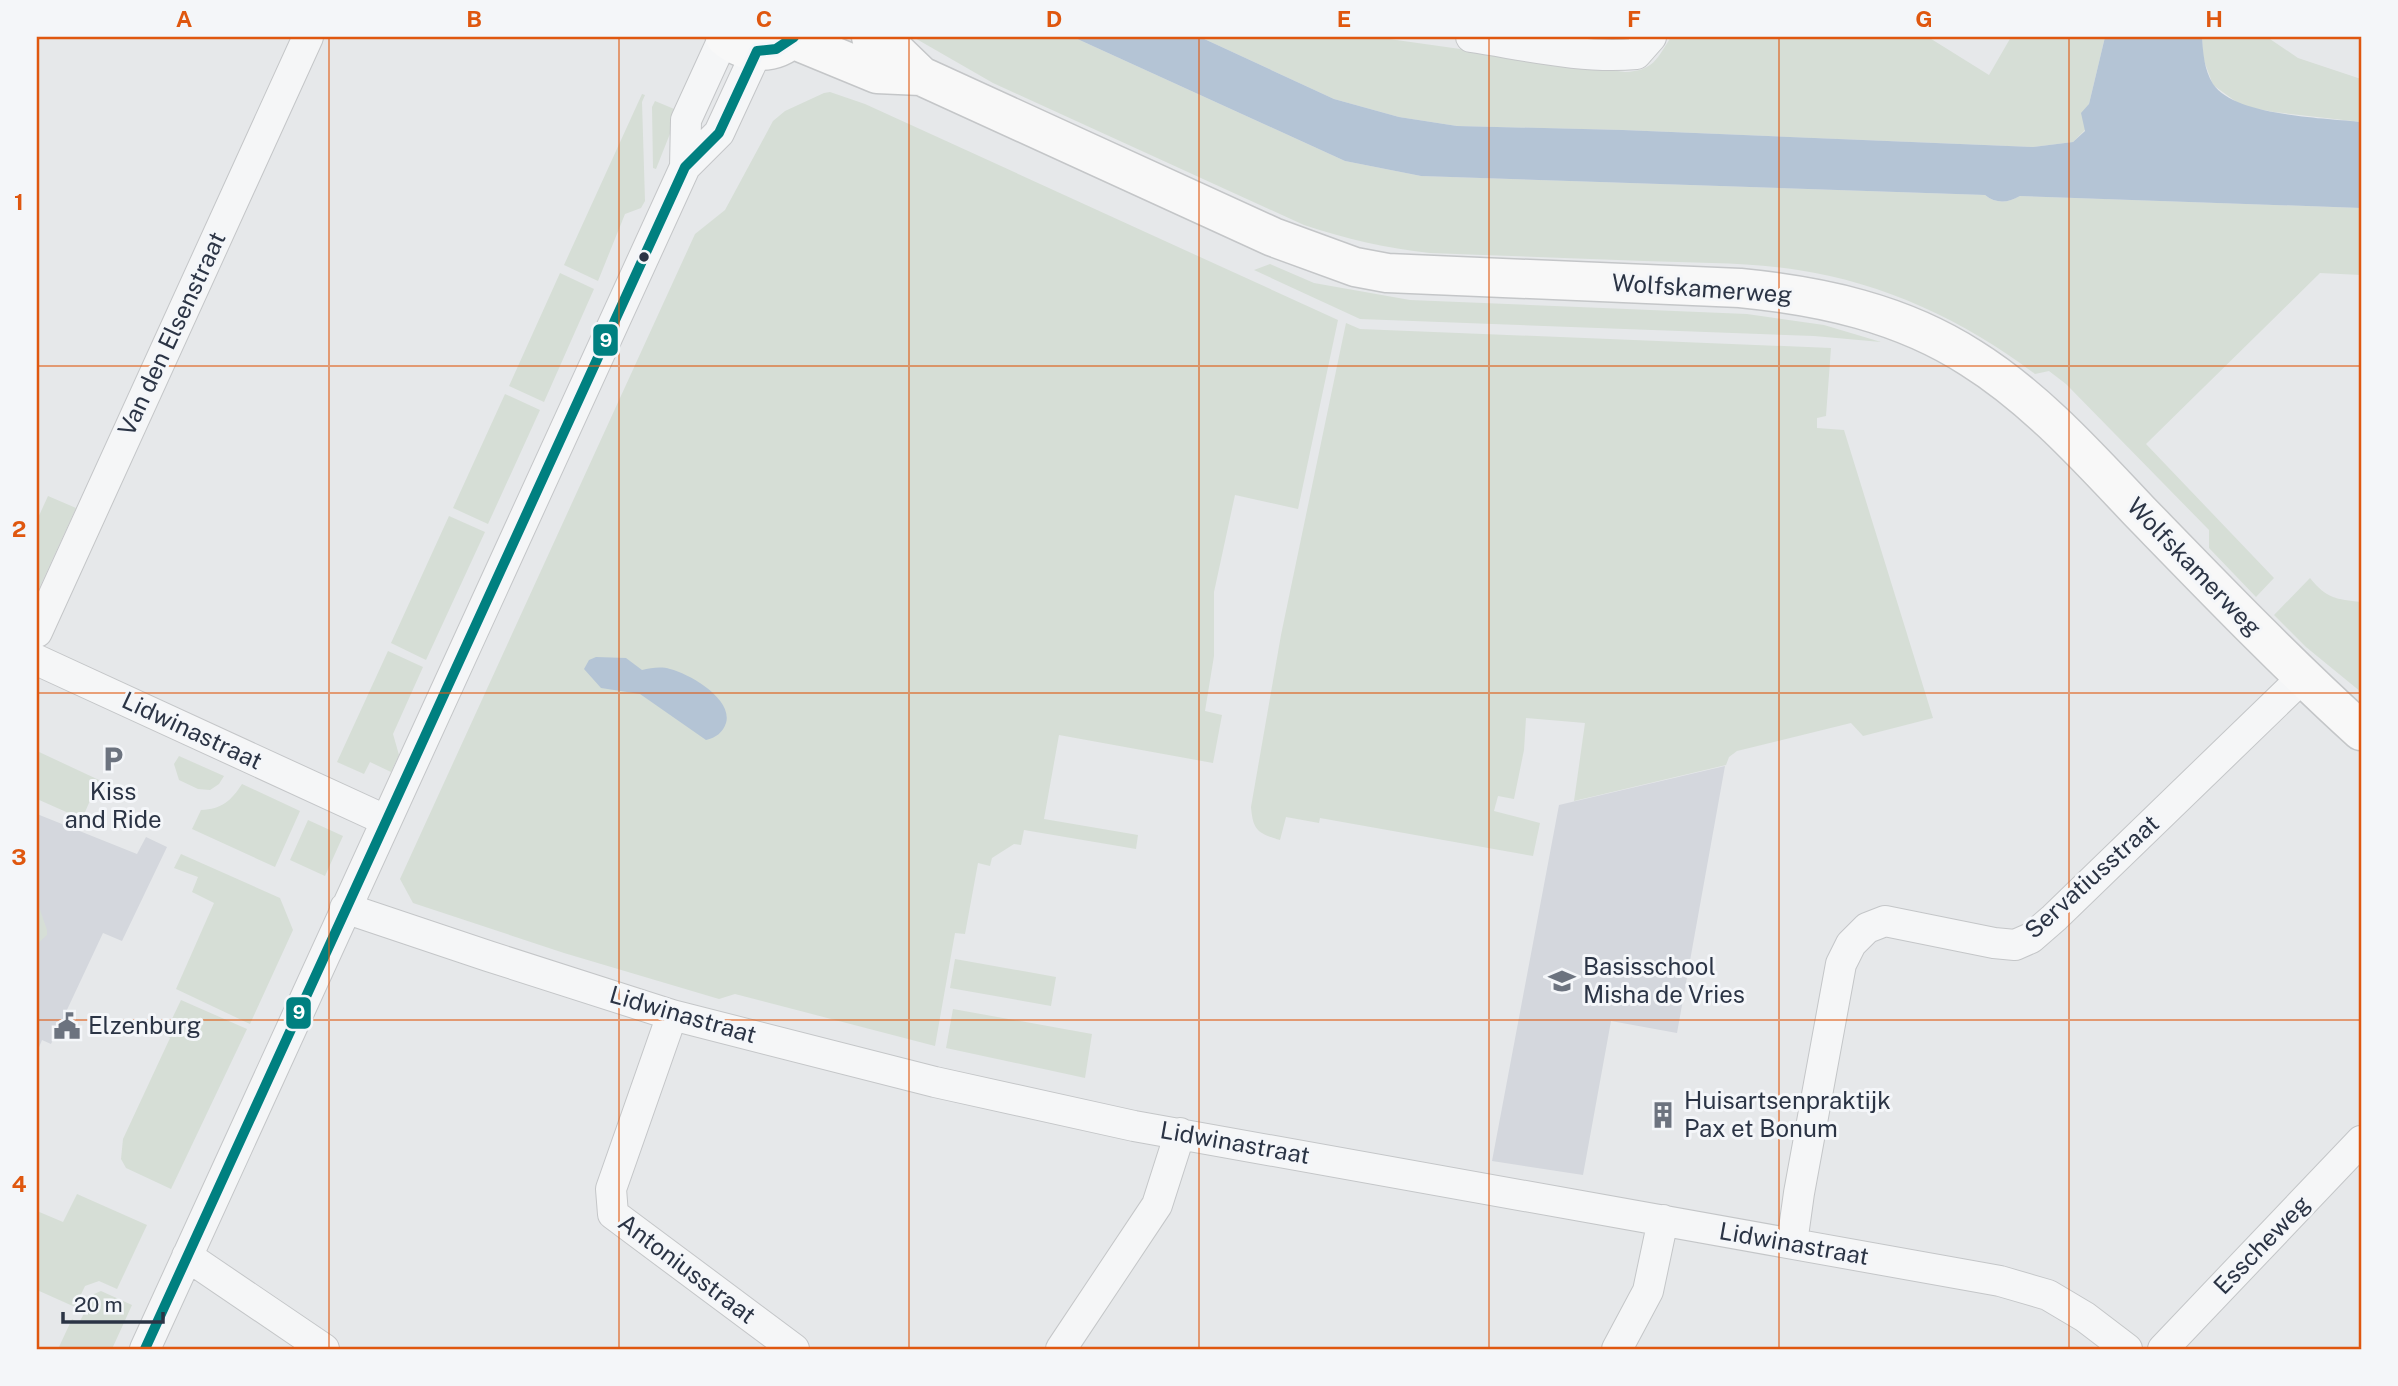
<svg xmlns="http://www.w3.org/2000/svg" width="2398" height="1386" viewBox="0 0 2398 1386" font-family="'Public Sans',sans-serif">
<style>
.built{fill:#d4d7dd}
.green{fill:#d6ded6}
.water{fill:#b4c4d5}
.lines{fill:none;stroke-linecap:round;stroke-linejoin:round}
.street-casing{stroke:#c4c6c8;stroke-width:32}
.secondary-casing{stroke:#c4c6c8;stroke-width:41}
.street{stroke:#f5f6f7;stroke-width:30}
.secondary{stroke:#f8f8f8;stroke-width:38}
.bus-1-casing{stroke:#f4f6f9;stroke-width:16}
.bus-1{stroke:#008080;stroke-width:10}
.grid{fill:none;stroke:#df570f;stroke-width:2;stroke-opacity:0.55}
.bus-dot{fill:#2b3445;stroke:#f4f6f9;stroke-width:2.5}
.labels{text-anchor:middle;stroke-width:6;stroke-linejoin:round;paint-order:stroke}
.street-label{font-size:24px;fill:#2b3445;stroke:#f4f6f9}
.poi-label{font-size:24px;fill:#2b3445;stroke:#f4f6f9;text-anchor:start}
.line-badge{stroke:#f4f6f9;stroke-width:2.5}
.badge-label{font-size:19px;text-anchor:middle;font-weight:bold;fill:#fff}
.neatline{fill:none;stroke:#df570f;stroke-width:2.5}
.grid-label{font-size:23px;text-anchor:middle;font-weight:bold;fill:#df570f}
</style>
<rect width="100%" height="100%" fill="#e6e8ea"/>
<path class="built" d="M1725,766L1677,1033L1611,1021L1583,1175L1492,1161L1559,805Z
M37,814L137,854L146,837L167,847L122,941L103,933L51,1044L42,1040L37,1052Z"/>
<path class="green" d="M913,37H1073L1345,161L1421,176L1985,195C1996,204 2008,203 2020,196L2361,208V275L2320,273L2146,444L2274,578L2256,597L2209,548V530L2066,384L2049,371L2035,374C1965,321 1884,283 1798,270C1747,262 1695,263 1644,261C1573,258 1502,256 1430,253C1386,248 1346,239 1304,225L993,83Z
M1200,37H1375L1625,72C1653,71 1657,59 1671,37H1928L1989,75L2011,37H2105L2089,104L2085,130L2073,142L2033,147L1623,130L1457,126L1399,117L1334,99Z
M2202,37H2267L2298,58L2361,79V122L2274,112L2242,106L2213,85L2203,58Z
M830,92L865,104L1338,320L1298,509L1235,495L1214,592V656L1205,711L1222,715L1213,763L1059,735L1044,819L1138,835L1136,849L1024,830L1021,845L1014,844L992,858L990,866L978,863L965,934L955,933L935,1046L735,994L719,999L564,953L413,903L400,879L695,234L725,210L773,121L785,111L824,93Z
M642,94L645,95L642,102L645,201L641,208L625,214L598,281L564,265Z
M655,101L679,111L656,169L653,168L652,107Z
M1270,264L1314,283L1410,300L1747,314L1824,325L1881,342L1814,336L1360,319L1254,270Z
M560,273L594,289L544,402L509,386Z
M1346,323L1360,329L1831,348L1826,416L1817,418V428L1844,430L1933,718L1863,736L1851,723L1737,751L1729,757L1726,765L1574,801L1585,723L1526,718L1524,750L1514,799L1498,796L1494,811L1540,823L1533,856L1320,818L1319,823L1286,817L1280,840C1258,833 1253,831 1251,807L1281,635Z
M505,394L540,410L488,524L453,508Z
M48,496L76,508L37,593V520Z
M449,516L485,532L426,660L391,643Z
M2310,578C2327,599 2336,599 2361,602V692L2306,647L2274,615Z
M388,651L423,667L393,734L399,755L391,772L370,762L364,774L337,762Z
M37,751L99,780L82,819L37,799Z
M179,756L224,776L219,784L210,790L198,789L179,780L174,764Z
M242,784L300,811L275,867L192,829L201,810C222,809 231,801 242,784Z
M308,820L343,836L325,876L290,860Z
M181,854L280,898L293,930L250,1024L176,989L214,903L192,892L198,877L174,868Z
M37,901L47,930V935L37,944Z
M955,959L1056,977L1051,1006L950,988Z
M181,1000L247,1029L171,1189L126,1168L121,1159L123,1139L170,1038L158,1032L163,1021L170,1023Z
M953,1009L1092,1034L1085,1078L946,1048Z
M77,1194L147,1225L117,1289L99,1281L85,1286L75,1307L37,1290V1211L63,1222Z
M101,1291L132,1305L112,1349H58L72,1319L79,1323L94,1294Z"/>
<path class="water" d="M1073,37H1200L1334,99L1399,117L1457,126L1623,130L2033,147L2073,142L2085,131L2081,113L2089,104L2105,37H2202C2203,52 2204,70 2213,84C2234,116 2325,118 2361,122V208L2020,196C2008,203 1996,204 1985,195L1421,176L1345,161Z
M596,657L626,658L642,670C651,668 661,666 670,669C690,674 733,699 726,723C723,732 716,738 706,740L640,694L601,688L584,669L589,660Z"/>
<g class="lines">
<defs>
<path id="street" d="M1471,37C1525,45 1582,59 1636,54L1651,37
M685,167L686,120L724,37
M37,632L308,37
M37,660L385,820
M345,908L488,956L672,1015L935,1082L1134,1126L2000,1281L2048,1295L2085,1317L2127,1349
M672,1015L611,1189L613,1214L794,1349
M1792,1243L1799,1193L1841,964L1851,944L1867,928L1885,921L1994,943L2015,945L2031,938L2054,918L2302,678
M187,1256L324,1349
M145,1349L685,167L719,133L757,51
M1061,1349L1157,1205L1180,1133
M1617,1349L1648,1291L1663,1220
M2163,1349L2361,1141"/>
<path id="secondary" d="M725,37C746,55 774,56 794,37
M871,37L890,46L921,76L1273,237L1355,267L1387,273L1740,288C1821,296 1901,313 1971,358C2035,398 2087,456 2139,511C2212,586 2284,661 2361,731
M792,39L877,74L921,76"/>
</defs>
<use href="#street" class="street-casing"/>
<use href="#secondary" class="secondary-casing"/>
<use href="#street" class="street"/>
<use href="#secondary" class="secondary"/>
<defs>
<path id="bus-1" d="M145,1349L685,167L719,133L757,51L776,49L794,37"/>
</defs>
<use href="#bus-1" class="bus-1-casing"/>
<use href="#bus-1" class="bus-1"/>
</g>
<path class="grid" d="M329,37V1349M619,37V1349M909,37V1349M1199,37V1349M1489,37V1349M1779,37V1349M2069,37V1349M37,366H2361M37,693H2361M37,1020H2361"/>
<defs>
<symbol id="parking-bare" viewBox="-9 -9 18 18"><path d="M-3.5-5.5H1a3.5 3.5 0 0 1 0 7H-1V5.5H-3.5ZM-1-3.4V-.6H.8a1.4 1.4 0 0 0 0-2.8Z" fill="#6c737f" stroke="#f4f6f9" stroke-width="2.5" paint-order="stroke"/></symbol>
<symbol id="school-bare" viewBox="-9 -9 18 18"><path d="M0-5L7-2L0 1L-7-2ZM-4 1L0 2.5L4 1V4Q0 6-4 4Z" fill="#6c737f" stroke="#f4f6f9" stroke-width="2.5" paint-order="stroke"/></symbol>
<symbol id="civic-bare" viewBox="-9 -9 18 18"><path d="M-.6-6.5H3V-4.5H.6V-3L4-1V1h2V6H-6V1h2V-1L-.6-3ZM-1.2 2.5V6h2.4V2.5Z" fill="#6c737f" stroke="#f4f6f9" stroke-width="2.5" paint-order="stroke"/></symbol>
<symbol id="building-bare" viewBox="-9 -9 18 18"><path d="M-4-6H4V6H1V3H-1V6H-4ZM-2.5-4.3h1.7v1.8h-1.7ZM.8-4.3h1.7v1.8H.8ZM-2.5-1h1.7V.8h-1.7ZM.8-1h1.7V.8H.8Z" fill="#6c737f" stroke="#f4f6f9" stroke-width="2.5" paint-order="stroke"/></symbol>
</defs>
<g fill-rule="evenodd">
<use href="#parking-bare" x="94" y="740" width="38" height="38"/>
<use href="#school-bare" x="1543" y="962" width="38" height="38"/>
<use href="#civic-bare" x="48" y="1007" width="38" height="38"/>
<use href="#building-bare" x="1644" y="1096" width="38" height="38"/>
</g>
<circle class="bus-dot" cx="644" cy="257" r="6"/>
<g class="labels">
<g class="street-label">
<text transform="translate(1702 289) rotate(4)" y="8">Wolfskamerweg</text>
<text transform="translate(172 334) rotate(-65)" y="8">Van den Elsenstraat</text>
<text transform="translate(2194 567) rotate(46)" y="8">Wolfskamerweg</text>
<text transform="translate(192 731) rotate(25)" y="8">Lidwinastraat</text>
<text transform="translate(2092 877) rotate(-42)" y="8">Servatiusstraat</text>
<text transform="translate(683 1015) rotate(16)" y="8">Lidwinastraat</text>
<text transform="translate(1235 1143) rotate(10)" y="8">Lidwinastraat</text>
<text transform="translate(1794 1244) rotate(10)" y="8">Lidwinastraat</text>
<text transform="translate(2262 1245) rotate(-46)" y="8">Esscheweg</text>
<text transform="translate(687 1269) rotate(37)" y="8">Antoniusstraat</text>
</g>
<g class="poi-label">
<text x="113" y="800" text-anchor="middle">Kiss<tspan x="113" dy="28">and Ride</tspan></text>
<text x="1583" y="975">Basisschool<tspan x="1583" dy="28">Misha de Vries</tspan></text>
<text x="88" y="1034">Elzenburg</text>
<text x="1684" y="1109">Huisartsenpraktijk<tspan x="1684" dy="28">Pax et Bonum</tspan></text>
</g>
</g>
<g class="line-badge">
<rect x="592" y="323" width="27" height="34" rx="7" fill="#008080"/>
<rect x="285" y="996" width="27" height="34" rx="7" fill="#008080"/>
</g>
<g class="badge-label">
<text x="606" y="347">9</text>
<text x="299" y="1019">9</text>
</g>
<rect width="2398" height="1386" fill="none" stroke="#f4f6f9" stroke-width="77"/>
<path d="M63 1312v10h100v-10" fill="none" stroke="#2b3445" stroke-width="3.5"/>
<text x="74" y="1312" font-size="21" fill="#2b3445" stroke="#f4f6f9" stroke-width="5" paint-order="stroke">20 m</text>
<rect x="38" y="38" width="2322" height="1310" class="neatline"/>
<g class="grid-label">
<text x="184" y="27">A</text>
<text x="474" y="27">B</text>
<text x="764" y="27">C</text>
<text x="1054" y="27">D</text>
<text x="1344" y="27">E</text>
<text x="1634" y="27">F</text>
<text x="1924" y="27">G</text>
<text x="2214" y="27">H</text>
<text x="19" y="210">1</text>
<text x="19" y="537">2</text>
<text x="19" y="865">3</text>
<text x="19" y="1192">4</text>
</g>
</svg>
